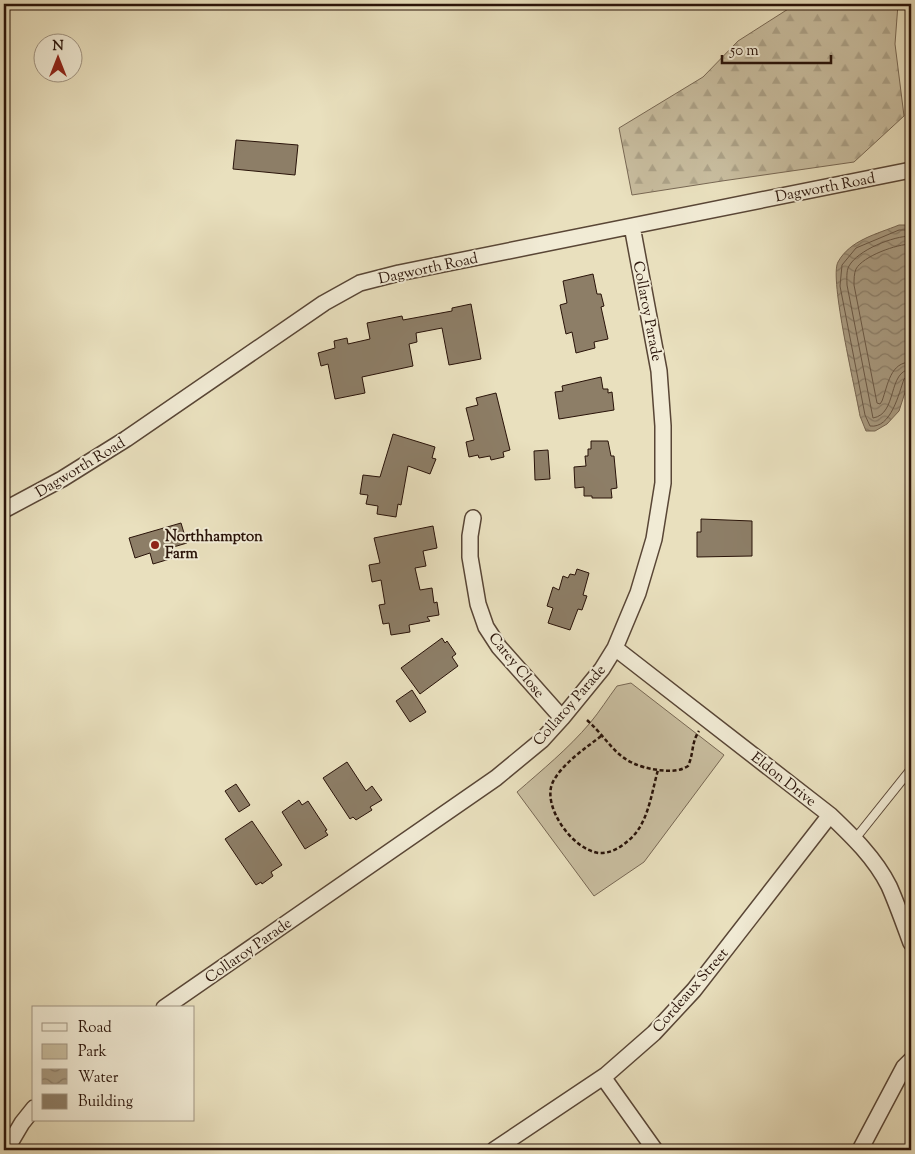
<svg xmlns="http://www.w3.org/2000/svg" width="915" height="1154" viewBox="0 0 915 1154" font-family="'Sorts Mill Goudy',serif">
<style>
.forest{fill:url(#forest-firs);stroke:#786854}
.green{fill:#c8bd9f;stroke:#786854}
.water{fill:url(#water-waves);stroke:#756450}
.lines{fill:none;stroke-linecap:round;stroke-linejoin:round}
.shore{stroke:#685644;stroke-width:1}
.building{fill:#8d7e67;stroke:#291309}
.lane-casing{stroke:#594636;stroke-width:10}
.street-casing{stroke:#594636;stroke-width:18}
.path{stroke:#291309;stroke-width:2.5;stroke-dasharray:4 2.5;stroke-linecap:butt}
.lane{stroke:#f1ebd5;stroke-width:8}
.street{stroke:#f1ebd5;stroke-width:15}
.poi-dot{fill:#8f2418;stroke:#f1ebd5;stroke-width:2}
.labels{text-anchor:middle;stroke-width:4;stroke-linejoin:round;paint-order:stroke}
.street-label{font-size:15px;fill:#291309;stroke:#f1ebd5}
.poi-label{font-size:15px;font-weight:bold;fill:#291309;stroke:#f1ebd5;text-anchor:start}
</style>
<defs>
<pattern id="forest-firs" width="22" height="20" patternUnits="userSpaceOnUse" patternTransform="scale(1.25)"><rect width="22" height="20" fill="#c8bd9f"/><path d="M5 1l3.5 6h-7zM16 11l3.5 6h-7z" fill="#aca288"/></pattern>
<pattern id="water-waves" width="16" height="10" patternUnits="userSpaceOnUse" patternTransform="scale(1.25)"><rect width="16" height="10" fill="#a89a80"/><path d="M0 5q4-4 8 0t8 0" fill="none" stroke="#897c67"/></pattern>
</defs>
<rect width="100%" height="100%" fill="#e9e0be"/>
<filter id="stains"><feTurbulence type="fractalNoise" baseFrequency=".004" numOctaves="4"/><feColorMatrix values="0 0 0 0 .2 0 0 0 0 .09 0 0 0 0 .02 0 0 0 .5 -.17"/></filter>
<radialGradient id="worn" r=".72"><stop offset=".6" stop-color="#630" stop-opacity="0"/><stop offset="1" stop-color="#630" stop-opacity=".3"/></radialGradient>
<path class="forest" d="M796,4H898L895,44L904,116L854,162L722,181L632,195L619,128L703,77L738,41Z"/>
<path class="green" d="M631,683L724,755L644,862L594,896L517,792C542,770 568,749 590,723C600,711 608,698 617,686Z"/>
<path class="water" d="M899,225H911V374L899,411L887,424L875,431H866L860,416C856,392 829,278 838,262C850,240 877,234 899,225Z"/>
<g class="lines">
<path class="shore" d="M911,230H899L856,248L842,265L840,286L865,415L870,426C891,429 899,393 904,379L907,376L911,375
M911,236C893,236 858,250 849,266C846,271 847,280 847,285L873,418C898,414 887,371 911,369
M911,244C897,244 863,256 856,269C854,273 854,280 854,285L877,403L880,404L882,401C888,385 890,362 911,362"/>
</g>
<path class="building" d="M236,140L298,145L295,175L233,169Z
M593,274L597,294H601L604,306L601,307L608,339L594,342L595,348L576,353L572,332L566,334L560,305L567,303L563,281Z
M471,304L481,359L449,365L442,328L416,333L417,342L409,344L413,366L362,377L365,393L335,399L328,364L321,366L318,353L335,348L334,341L347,338L348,344L370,339L367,323L402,316L403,320L452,311V308Z
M601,377L603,389H608V393L612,392L614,410L559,419L555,392L563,391L562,386Z
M496,393L510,450L503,452L504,457L491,460L490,456L479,458L478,455L469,457L466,442L474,440L466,408L478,405L476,398Z
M393,434L435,447L432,458L436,459L430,474L408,466L401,505L398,504L396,517L377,514L378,506L366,504L368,495L360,494L363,475L380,477Z
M591,441H608L611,456H614L617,488L611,489L612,498H592V496H584V487L575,488L574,467L586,466L585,456H588V449H591Z
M548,450L550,479L535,480L534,451Z
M701,519L752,521V556L697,557V532H701Z
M181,523L187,543L170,548L173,558L153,564L150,553L135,558L129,538Z
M433,526L437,548L423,551L426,566L415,568L420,590L432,588L434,603L437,602L439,615L427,617L430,621L409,625L410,632L391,635L389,623L383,624L379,605L385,604L381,580L372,582L369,565L380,563L374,538Z
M577,569L589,573L583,595L587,596L582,610L578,609L570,630L548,623L553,608L547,606L553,587L559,590L563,576L568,578L570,574L575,575Z
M442,638L445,643L447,641L456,654L452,657L458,666L420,694L401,668Z
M412,690L426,712L410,722L396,701Z
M347,762L366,791L372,786L382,800L370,807L372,810L356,820L353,817L350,819L323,778Z
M236,784L250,805L239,812L225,791Z
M299,800L302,805L308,801L327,830L325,831L328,835L305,849L282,812Z
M252,821L282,865L271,872L273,876L262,884L261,882L256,885L225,839Z"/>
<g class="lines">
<defs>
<path id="lane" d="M855,839L911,769"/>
<path id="street" d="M4,510L62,479L126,439L324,303L360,283L399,273L632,226L911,170
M473,518L470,536V557L478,604L486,627L499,647L562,718
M615,648L830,815C852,836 875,858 889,886C897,904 904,924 911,943
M164,1008L496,778L542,740L562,718L602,669L615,648L638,593L654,539L663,483V426L659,371L632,226
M603,1077L655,1150
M6,1150L22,1123L34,1108
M494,1150L606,1075L654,1033L694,990L830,815
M860,1150L904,1067L911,1060"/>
</defs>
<use href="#lane" class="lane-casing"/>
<use href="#street" class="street-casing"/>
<path class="path" d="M587,720C614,745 616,764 658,770C669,771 679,772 688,766C694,753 691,743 699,731
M601,736C586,748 560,765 552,784C543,808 573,850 599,853C613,854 626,844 635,834C649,817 652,791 658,770"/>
<use href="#lane" class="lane"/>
<use href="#street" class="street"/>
</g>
<circle class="poi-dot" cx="155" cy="545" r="5"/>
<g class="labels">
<g class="street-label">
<text transform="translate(825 187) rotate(-11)" y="5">Dagworth Road</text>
<text transform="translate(428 268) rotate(-12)" y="5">Dagworth Road</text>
<text transform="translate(648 311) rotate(79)" y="5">Collaroy Parade</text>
<text transform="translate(80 467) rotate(-31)" y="5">Dagworth Road</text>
<text transform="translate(517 665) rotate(51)" y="5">Carey Close</text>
<text transform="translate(569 705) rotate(-49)" y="5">Collaroy Parade</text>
<text transform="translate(784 779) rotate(38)" y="5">Eldon Drive</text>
<text transform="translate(248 950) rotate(-35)" y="5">Collaroy Parade</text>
<text transform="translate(690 990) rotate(-49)" y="5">Cordeaux Street</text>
</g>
<g class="poi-label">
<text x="165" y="541">Northhampton<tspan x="165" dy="17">Farm</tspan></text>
</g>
</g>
<rect width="915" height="1154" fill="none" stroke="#e9e0be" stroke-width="20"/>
<rect x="5" y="5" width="905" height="1144" fill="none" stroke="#291309" stroke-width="2.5"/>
<rect x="10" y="10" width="895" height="1134" fill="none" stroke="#291309"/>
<rect x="32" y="1006" width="162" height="115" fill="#f1ebd5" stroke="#a19583"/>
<rect x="42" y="1023" width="25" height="8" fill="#f1ebd5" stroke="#a19583"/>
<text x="78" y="1032" font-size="15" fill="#291309">Road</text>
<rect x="42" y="1044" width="25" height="15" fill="#c8bd9f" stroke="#a19583"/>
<text x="78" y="1056" font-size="15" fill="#291309">Park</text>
<rect x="42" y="1069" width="25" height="15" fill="url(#water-waves)" stroke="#a19583"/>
<text x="78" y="1082" font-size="15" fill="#291309">Water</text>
<rect x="42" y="1094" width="25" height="15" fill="#8d7e67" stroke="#a19583"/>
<text x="78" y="1106" font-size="15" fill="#291309">Building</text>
<g transform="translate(58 58)"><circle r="24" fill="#f1ebd5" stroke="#a19583"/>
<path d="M0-4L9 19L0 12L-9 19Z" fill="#8f2418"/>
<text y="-8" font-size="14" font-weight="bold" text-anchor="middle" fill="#291309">N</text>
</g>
<path d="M722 55v8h109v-8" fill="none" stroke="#291309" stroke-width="2.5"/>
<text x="730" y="55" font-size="15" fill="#291309" stroke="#f1ebd5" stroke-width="4" paint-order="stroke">50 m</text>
<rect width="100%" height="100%" filter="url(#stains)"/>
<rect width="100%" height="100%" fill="url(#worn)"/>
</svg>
